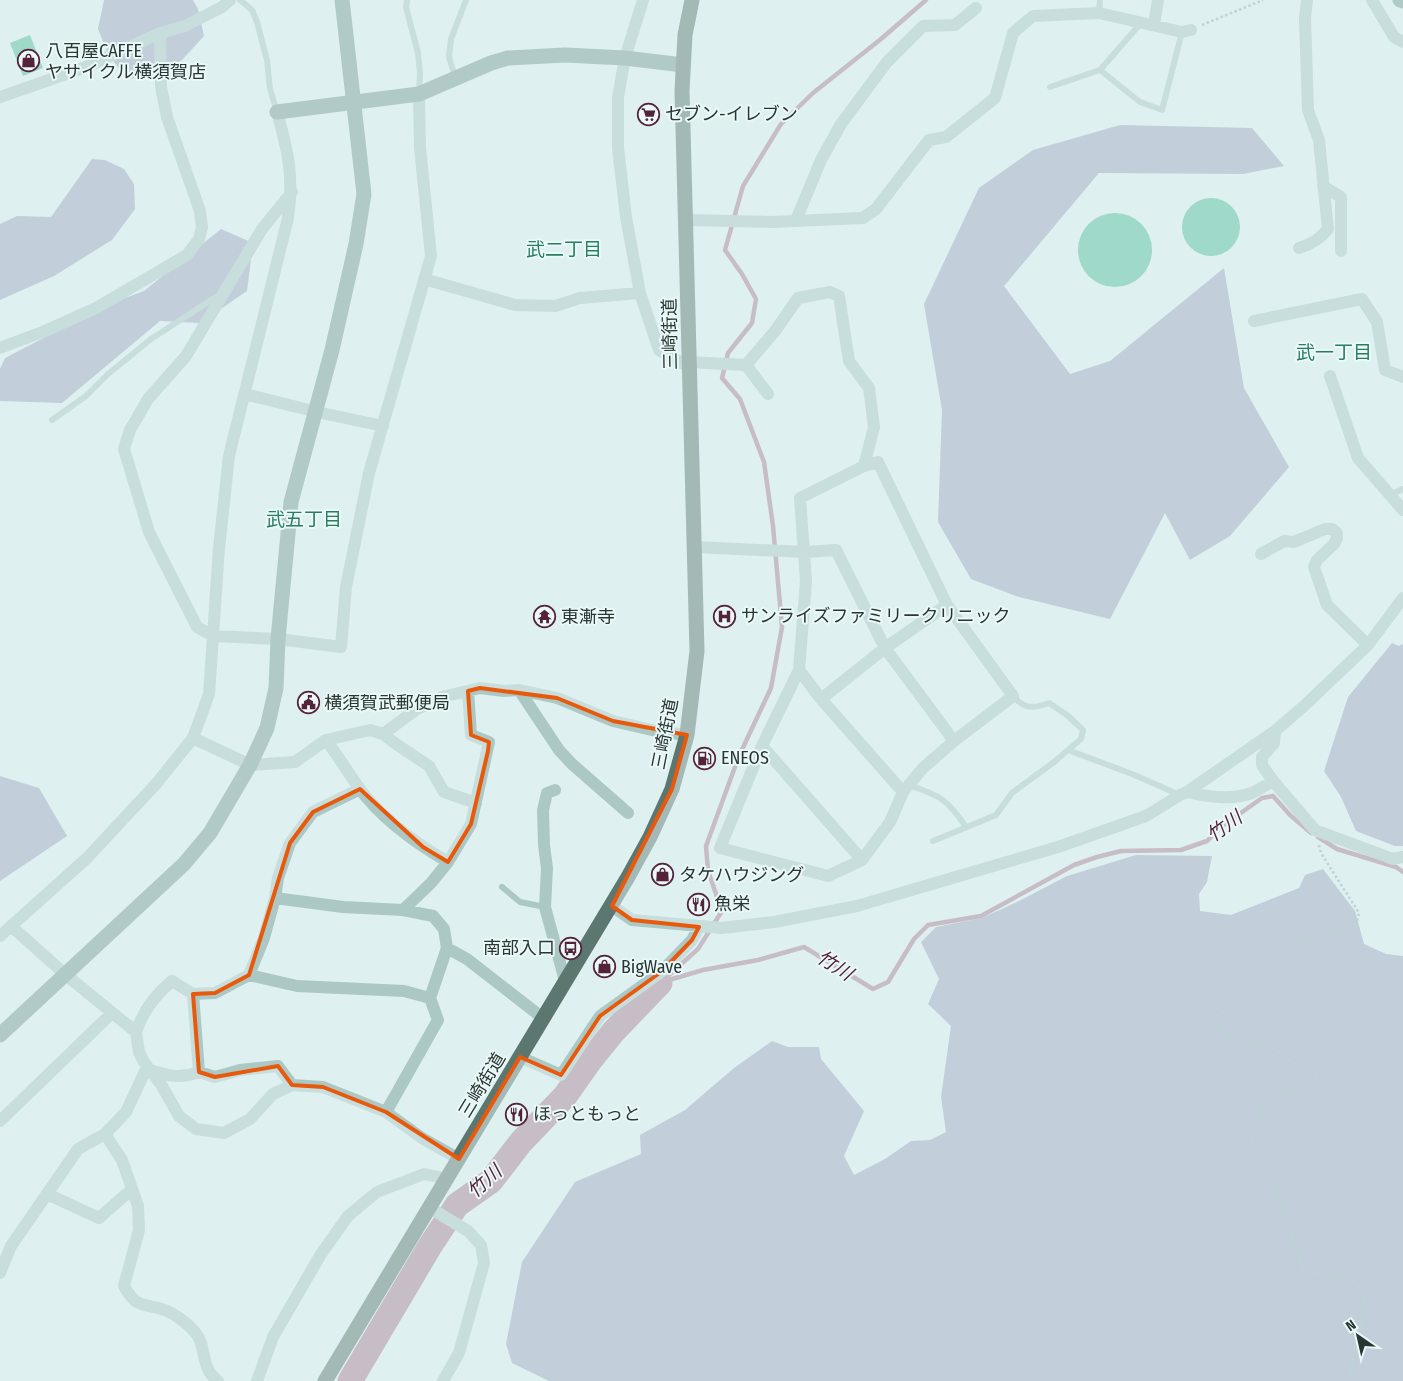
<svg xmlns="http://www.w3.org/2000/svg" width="1403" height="1381" viewBox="0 0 1403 1381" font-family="'Fira Sans Condensed','Noto Sans JP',sans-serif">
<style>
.green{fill:#9fa6be}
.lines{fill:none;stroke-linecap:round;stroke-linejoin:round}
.stream{stroke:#ab7f96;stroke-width:4.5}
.river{stroke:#ab7f96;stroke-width:25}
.building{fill:#51bc99}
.path{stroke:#95b3af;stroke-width:2.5;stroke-dasharray:2.5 2.5;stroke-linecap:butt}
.lane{stroke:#abc8c4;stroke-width:6}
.street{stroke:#abc8c4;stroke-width:12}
.secondary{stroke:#7c9b95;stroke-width:15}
.primary{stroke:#5c7770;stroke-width:15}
.marked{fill:none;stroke:#e8590c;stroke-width:4;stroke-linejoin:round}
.labels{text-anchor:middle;stroke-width:4;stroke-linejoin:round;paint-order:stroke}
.poi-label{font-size:18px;fill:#2a3633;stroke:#eaf8f8;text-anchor:start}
.street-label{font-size:18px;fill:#2a3633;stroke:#eaf8f8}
.neighbourhood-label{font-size:19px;fill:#297e62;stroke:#eaf8f8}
.water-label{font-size:19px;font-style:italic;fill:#54223b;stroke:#eaf8f8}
</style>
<rect width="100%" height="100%" fill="#def0f0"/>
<path class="green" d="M104,0H193L198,9L204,36L182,60L150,79L127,78L109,56L98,29Z
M1120,125L1252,128L1284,166L1243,174L1099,173L1004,286L1070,374L1110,361L1224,268L1244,388L1289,467L1230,536L1190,560L1165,513L1110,619L1019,597L971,579L938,522L942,410L924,304L979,188L1033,150Z
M92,159L105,160L124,169L134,184L135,209L112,240L54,276L0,300V224L17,216L51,217Z
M221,229L253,243L247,291L200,323L160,321L62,403L0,401V369L5,358L109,304L144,291Z
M1392,643L1399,646L1403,644V846H1395L1356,831L1341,797L1324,771L1348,697Z
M0,776L39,788L67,836L0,881Z
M1136,855L1212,856L1207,882L1199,894L1200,911L1231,915L1299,888L1305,875L1323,869L1355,911L1364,944L1386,954L1403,956V1381H549L512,1363L506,1344L522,1262L575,1182L641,1154L640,1135L685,1110L734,1068L772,1041L788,1047H819L821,1059L864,1111L844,1156L854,1175L885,1159L911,1141L930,1140L946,1132L941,1097L951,1026L928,1004L939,979L921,942L936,927L982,918L1019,901L1067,876Z"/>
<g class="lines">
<path class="stream" d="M1318,837L1337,849L1396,867L1403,872
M662,982L703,970L758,960L804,947L873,989L888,982L914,939L928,925L981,916L1074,865L1097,857L1121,851L1181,850L1207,841L1221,827L1262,798L1273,796L1290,815L1311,833
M660,983L698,949L722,911L708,871L706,846L739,756L771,688L782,627L773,526L764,462L740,399L722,378L728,353L752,323L756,299L742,274L725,250L743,186L781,124L813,93L881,39L926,0"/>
<path class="river" d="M350,1381L430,1246L457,1205L491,1181L521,1142L565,1096L589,1062L614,1031L660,983"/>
</g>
<path class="building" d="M30,35L43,68L23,76L10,43Z
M1182 227a29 29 0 1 1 58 0a29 29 0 1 1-58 0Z
M1078 250a37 37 0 1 1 74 0a37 37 0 1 1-74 0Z"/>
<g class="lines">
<path class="path" d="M1202,25L1263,0
M1319,845L1321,853L1359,913L1356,926L1300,943L1270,982L1212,1020L1225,1036L1271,1047L1318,1079L1260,1099L1264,1116L1252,1140L1267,1165L1303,1271L1355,1281L1366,1303L1349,1381"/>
<path class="lane" d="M240,0L252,10L257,22L267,60L270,89L277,112
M407,0L406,7L418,53L420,73L419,93
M1099,13L1100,0
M1100,70L1140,102L1162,110L1182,32
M455,77L449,57L451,39L466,0
M1050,87L1100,70L1141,23
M52,420L86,396L108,374L151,339L219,295
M1390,495L1403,489
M1068,750L1132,774L1180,795
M908,785C940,795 948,800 966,827
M933,841L996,815L1012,793L1054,762L1081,739L1083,730L1067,715L1049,703C1033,709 1024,709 1013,696
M502,887L520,902L545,907"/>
<path class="street" d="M643,0L625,58L618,97V148L626,217L640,293L659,350L689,367
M1372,0L1394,37L1403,42
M1154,25L1158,0
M0,97L86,67L160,33L185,26L222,7L230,0
M1323,186L1341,197V251
M292,192L262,229L186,356L148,399L130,430L124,449L149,532L197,627L213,636L278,639L341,647L346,587L369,473L431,256L420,148L419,94
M686,220L771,222L863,218L876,209L929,140L946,137L995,98L1013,33L1033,16L1099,13L1182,32L1191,30
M796,220L821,160L841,124L887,62L923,26L955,25L976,8
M1299,248C1312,244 1320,239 1328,229L1319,140L1308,110L1305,18L1307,0
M424,279L515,305L555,306L580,298L640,293
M1254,321L1362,299L1377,322L1385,370L1403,377
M0,348L45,331L96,308L187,255L199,239L202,227L200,211L167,117L161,87L160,33
M689,362L746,365L775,331L798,298L830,292L839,296L849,361L869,388L874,427L864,466
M746,365L768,394
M1330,376L1358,458L1403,510
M245,394L317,412L383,426
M694,547L805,552L836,550L885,648L954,741L1013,696L947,605L878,462L864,466L800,498L806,581L799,670L762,746L720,848L828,876L862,860L890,822L903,792L923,768L954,741
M1261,554L1284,541L1294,542L1325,529H1332L1337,533V538L1334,544L1317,560L1314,567L1327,605L1368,645
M799,670L821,699L903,792
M519,690L559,750L572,764L628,813
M821,699L885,648L947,605
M1275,731L1274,743L1262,757V765L1273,781L1315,830L1393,859L1403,857
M383,734L417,709L442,697L480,688L504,691L519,690L557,698L613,721L656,731L687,735
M193,738L250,765L295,762L326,740L370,730L383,734L396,744L429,766L444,792L476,803
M326,740C338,756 348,772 359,788C381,818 417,844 448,862
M762,746L862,860
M555,790L547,793L543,810L544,845L547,868L545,907L565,981
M1187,792C1207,797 1232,800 1252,793C1259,790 1266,785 1273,781
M275,898L343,907L403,910L433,916L444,929L447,948L430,998
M612,906L632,920L722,928L774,922L857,906L1058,847L1146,816L1180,795L1187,792L1275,731L1304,706L1368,645L1403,598
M403,910L431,883L448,862L471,824L489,742L471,735L468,691
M11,926L66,975L136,1032L139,1052L144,1062L162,1086L179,1116L196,1129L224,1133L250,1119L273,1094L292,1085L323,1087L386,1112L422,1138L459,1159
M0,936L87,858L156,784L193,738L209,694L219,548L229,456L288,218C294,177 288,151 277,112
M447,948L467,959L544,1019
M249,975L297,986L404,991L430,998L438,1020L386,1112
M136,1032C143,1011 155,995 172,981L193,994L215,993L249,975L264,938L275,898L278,878L290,843L313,812L360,789
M520,1057L561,1075L600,1016L661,972L692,940L699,927
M150,1070C167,1076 181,1079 199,1072L193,994
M199,1072L215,1077L240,1070L278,1066L292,1085
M0,1121L112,1013
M105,1134L122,1160L138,1206L139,1230L124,1286C137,1309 142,1303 165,1310C173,1313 187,1323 193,1330C206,1343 201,1359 210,1373C212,1376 215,1378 218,1381
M47,1194L99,1218L132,1189
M430,1208L468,1231L481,1245L484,1263L459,1353L443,1381
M0,1273L11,1246L78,1149L105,1134L126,1112L147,1067
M257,1381L273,1337L321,1254L348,1216L377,1192L424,1174L448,1179"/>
<path class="secondary" d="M1400,0L1403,1
M277,112L419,94L491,63L508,58L565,55L625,58L683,65
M0,1035L184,864L210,833L250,765L267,728L276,688L278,639L291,502L332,350L356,244L364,194L342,0"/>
<path class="primary" d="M325,1381L628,877L650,837L672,789L687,735L697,651L682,91L685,35L692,0"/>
</g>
<path d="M0 0H1403V1381H0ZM480,688L557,698L613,721L687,735L672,789L612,906L632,920L699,927L692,940L661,972L600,1016L561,1075L520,1057L459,1159L386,1112L323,1087L292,1085L278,1066L215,1077L199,1072L193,994L215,993L249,975L290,843L313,812L360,789L423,847L448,862L471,824L488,751L489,742L471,735L468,691Z" fill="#def0f0" fill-opacity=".55" fill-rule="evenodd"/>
<path class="marked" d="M480,688L557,698L613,721L687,735L672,789L612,906L632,920L699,927L692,940L661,972L600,1016L561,1075L520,1057L459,1159L386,1112L323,1087L292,1085L278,1066L215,1077L199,1072L193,994L215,993L249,975L290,843L313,812L360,789L423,847L448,862L471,824L488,751L489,742L471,735L468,691Z"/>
<defs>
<symbol id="shop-ring" viewBox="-11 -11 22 22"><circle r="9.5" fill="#eaf8f8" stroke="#54223b" stroke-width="1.5"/><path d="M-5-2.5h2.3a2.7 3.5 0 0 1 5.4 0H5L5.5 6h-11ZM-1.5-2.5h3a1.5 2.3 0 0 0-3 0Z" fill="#54223b"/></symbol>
<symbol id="supermarket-ring" viewBox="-11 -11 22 22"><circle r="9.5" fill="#eaf8f8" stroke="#54223b" stroke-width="1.5"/><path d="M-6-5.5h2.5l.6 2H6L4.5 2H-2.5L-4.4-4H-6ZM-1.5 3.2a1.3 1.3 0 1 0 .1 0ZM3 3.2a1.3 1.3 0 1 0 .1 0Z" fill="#54223b"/></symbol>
<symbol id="hospital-ring" viewBox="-11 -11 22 22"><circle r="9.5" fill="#eaf8f8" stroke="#54223b" stroke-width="1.5"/><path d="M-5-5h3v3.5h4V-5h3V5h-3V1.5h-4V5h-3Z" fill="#54223b"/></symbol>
<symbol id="temple-ring" viewBox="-11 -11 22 22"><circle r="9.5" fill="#eaf8f8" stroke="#54223b" stroke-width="1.5"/><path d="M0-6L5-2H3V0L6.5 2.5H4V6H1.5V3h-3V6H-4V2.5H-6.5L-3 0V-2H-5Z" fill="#54223b"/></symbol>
<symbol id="civic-ring" viewBox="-11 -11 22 22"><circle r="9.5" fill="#eaf8f8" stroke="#54223b" stroke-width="1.5"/><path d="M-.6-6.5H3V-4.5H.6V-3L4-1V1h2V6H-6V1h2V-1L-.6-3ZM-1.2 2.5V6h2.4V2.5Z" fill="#54223b"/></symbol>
<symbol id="fuel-ring" viewBox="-11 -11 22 22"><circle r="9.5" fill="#eaf8f8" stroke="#54223b" stroke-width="1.5"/><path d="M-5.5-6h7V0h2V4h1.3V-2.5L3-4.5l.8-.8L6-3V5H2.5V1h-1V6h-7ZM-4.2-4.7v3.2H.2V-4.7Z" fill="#54223b"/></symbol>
<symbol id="restaurant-ring" viewBox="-11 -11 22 22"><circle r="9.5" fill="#eaf8f8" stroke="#54223b" stroke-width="1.5"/><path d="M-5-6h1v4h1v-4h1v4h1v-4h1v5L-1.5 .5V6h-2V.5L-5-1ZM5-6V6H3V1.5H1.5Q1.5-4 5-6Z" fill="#54223b"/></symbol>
<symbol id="bus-ring" viewBox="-11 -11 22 22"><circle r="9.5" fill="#eaf8f8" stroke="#54223b" stroke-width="1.5"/><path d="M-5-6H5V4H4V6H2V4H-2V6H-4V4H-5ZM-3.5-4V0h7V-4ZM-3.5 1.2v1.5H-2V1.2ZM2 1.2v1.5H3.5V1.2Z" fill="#54223b"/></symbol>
</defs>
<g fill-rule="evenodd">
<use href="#shop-ring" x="16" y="48" width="25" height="25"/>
<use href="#supermarket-ring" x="636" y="102" width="25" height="25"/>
<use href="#hospital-ring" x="712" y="604" width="25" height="25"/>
<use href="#temple-ring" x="532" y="604" width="25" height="25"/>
<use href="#civic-ring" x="296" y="690" width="25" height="25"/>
<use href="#fuel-ring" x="692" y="746" width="25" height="25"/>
<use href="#shop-ring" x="650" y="862" width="25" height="25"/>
<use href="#restaurant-ring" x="686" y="892" width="25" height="25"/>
<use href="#bus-ring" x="558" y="936" width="25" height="25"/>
<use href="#shop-ring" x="592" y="954" width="25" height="25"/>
<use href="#restaurant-ring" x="504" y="1102" width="25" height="25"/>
</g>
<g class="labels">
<g class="poi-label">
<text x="45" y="57">八百屋CAFFE<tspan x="45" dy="21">ヤサイクル横須賀店</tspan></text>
<text x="665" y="120">セブン-イレブン</text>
<text x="741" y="622">サンライズファミリークリニック</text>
<text x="561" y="623">東漸寺</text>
<text x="324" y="709">横須賀武郵便局</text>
<text x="721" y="764">ENEOS</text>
<text x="679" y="881">タケハウジング</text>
<text x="714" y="910">魚栄</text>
<text x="555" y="954" text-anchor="end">南部入口</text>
<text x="621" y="973">BigWave</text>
<text x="533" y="1120">ほっともっと</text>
</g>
<g class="street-label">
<text transform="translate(670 334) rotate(-91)" y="6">三崎街道</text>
<text transform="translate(665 734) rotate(-79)" y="6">三崎街道</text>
<text transform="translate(482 1085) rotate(-59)" y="6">三崎街道</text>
</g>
<g class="neighbourhood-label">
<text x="564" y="256">武二丁目</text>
<text x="1334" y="359">武一丁目</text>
<text x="304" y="526">武五丁目</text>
</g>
<g class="water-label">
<text transform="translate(1224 826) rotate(-36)" y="7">竹川</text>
<text transform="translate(835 965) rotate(32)" y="7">竹川</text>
<text transform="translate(484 1181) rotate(-42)" y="7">竹川</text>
</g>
</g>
<g transform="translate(1358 1336) rotate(326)" stroke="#eaf8f8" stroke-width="4" paint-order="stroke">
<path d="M0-4L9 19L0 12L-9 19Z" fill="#2a3633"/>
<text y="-8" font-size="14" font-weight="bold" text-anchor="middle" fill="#2a3633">N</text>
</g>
</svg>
